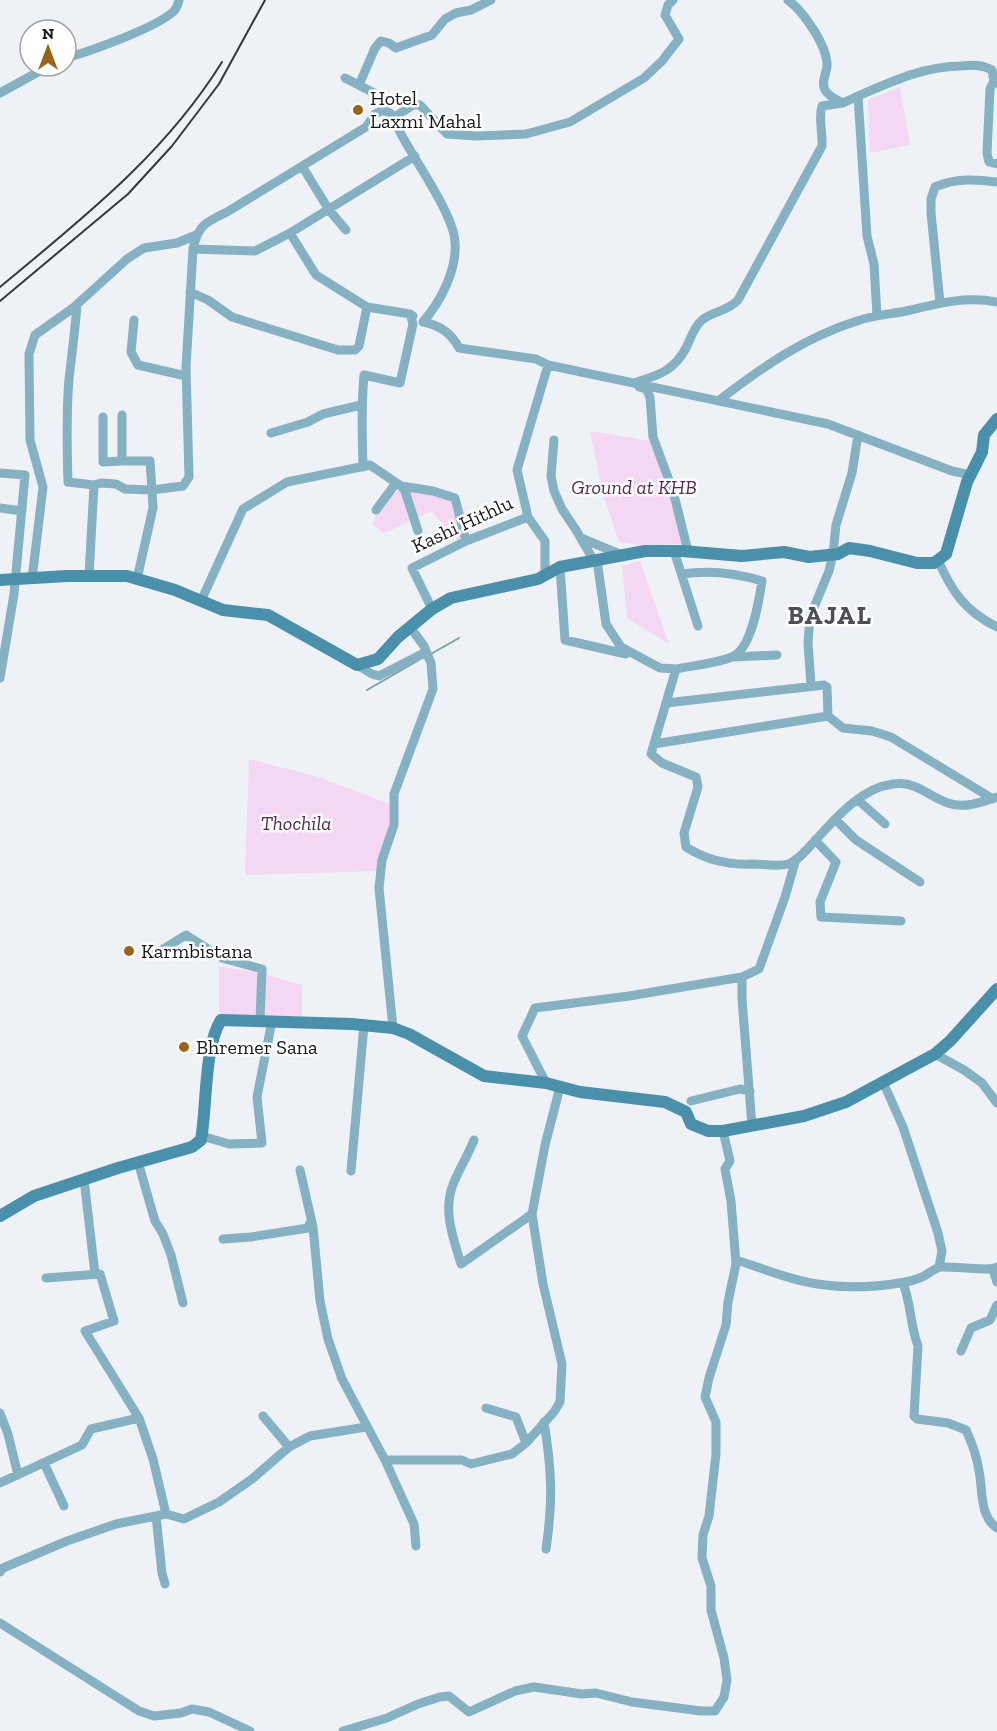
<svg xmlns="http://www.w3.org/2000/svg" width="997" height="1731" viewBox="0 0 997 1731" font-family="'Zilla Slab',serif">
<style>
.green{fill:#f4d8f3}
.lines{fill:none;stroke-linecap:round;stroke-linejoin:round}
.stream{stroke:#7ca3a0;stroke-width:2}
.street{stroke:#85b1c2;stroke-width:9}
.secondary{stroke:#4a90aa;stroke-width:12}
.rail{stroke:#36383a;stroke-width:2}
.poi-dot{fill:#98631a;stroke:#fff;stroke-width:2}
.labels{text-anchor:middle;stroke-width:5;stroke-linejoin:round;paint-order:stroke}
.poi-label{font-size:20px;fill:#161719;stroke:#fff;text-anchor:start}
.park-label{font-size:20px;font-style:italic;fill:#532953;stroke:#fff}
.street-label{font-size:20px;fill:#161719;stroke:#fff}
.district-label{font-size:26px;font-weight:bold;letter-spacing:1.5px;fill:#4c4f53;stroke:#fff}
</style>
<rect width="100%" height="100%" fill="#eef1f6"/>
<path class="green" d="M900,87L910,145L870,153L868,100Z
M590,431L651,441L685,544L639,545L619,542L602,491Z
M402,490L451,498L465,540L459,542L431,511L387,532L383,533L372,523C380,511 387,493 402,490Z
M640,561L669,644L627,618L622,566Z
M249,759L319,777L389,804L391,818L378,871L245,875Z
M219,966L265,974L302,985V1016H219Z"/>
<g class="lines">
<path class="stream" d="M429,655L459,638
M367,690L419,660"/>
<path class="street" d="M788,0C803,11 828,46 827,67C826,74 821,82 825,90C828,96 837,100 843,103
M66,58C91,51 155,28 173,12C177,8 178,5 179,0
M345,78L374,93L381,99L383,110
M994,81L990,89L987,153L989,162L997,164
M359,85L375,48L381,41L389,43L396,48L432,35L445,19L456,13L471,10L491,0
M0,93L49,66
M858,96C893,81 922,67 960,66C972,65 982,64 992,70L994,81L997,83
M393,118L413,105H420L447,134L476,136L526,134L570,122L644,78L662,61L679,39L665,15L668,5L673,0
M302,166L329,210L346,230
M290,233L415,156
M193,249L255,251L290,233L316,275L367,307L410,314
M190,292L208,300L232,317L338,350H355L359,346L367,307
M940,303L931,213V199L935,187C956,178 975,179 997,182
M77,305C75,330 72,354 69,379C66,413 67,449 68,482L94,485L89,576
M134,320L131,352L138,365L186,376
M634,383C658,375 673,372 686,348C691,338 693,328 702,320C714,311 728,311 738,300L822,146C823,132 818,119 822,106L843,103L858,96L867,236L874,264L877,316
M639,387L646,389L650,397L653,437L673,491L688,551
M718,401C761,368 805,337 857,321C874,315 893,314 911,310C939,303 968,296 997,302
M103,417V462L122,461
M271,433L308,422L323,414L361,405
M554,440L551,476L554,491L562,509L576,530L594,561
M363,467C362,436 361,406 364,375L400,383L413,324L410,314L413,316
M0,473L25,475L14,594L0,678
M94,485L101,483L116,484L125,489L152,490L150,461H122V415
M401,486L405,491L418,531
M0,508L22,511
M376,510L396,483
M528,517L545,541V575
M581,538L622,555
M674,551L698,626
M597,560L606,624L621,647L660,668L676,669L651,754L662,763L696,777L698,787L684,833L686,847C706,860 729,865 752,864C762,864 778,867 788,864C798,861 806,850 813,843C834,820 860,788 893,784C917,781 927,796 948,803C964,809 982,802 997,797
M938,560C952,592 965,611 997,627
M560,567L565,640L626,654
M32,579L43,487L30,440L29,354L35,335L73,308L127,259L144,248L177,243L196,235
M137,579L153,508L152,490L183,486L189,477L186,367L193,249C198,225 206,222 227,212L366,127L375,114L383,110L390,113C394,119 396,124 399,130C412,157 454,214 455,242C457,270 441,301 423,322C439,325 452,334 459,348L536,359L548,365L828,424L952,471L971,475
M201,601L243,509L287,482L370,465L401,486L433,491L455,498L466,541
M432,609L412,568L466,541L528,517L517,470L548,365
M733,657L777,655
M357,665L372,674L379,676L426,652
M676,669C694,665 715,664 732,657C752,649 759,600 762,581C736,573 709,570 682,574
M811,685L808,643L810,617L829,571L833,554L836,525L852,473L858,435
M666,703L824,685L827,687L828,716L843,728L872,731L891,737L993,799
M654,744L828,716
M858,800L885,824
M835,819L856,840L920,882
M815,840L836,862L820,902L821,917L901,921
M155,954L186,935L222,958L262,969L260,1020
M393,1028L379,888L382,860L394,825V794L433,689L431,663L424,646L410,627
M935,1054L964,1070L982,1083L997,1103
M883,1082L903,1127L938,1233L942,1251L939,1267
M546,1083L522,1036L535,1008L629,996L742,977
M691,1101L740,1089L750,1091
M752,1126L742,999V977L759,969L785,897L796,859
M202,1136L229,1144L262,1143L257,1097L272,1021
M474,1140C468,1155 460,1168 454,1182C442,1210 453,1237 461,1264L532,1214
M138,1162L155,1221L163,1234L171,1255L183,1303
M300,1170L313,1227L320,1301L328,1339L342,1379L385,1460L414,1524L416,1546
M351,1171L364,1025
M84,1179L95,1274
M223,1239L251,1237L308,1228L311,1220
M736,1260C765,1269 795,1282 825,1285C849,1288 876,1287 899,1283C907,1282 915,1280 922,1277C929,1274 935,1267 942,1267C954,1266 990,1272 997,1267
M993,1270L997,1282
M46,1278L100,1274L114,1321L85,1331L139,1418L153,1459L166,1514
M903,1283C911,1303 910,1325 918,1346L914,1416L917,1419L948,1423L966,1430C972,1443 977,1457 979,1471C983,1489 979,1516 997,1528
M961,1351L971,1328L990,1320L997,1305
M486,1408L516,1417L526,1443
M0,1413L8,1434L18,1475
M263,1416L289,1447
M544,1422C552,1471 553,1501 546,1549
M385,1460H462L471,1464L512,1454L526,1443L554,1412L560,1402L562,1364L543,1284L532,1214L545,1145L560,1087
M44,1463L64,1506
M0,1483L82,1445L91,1429L139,1418
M156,1516L162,1573L165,1584
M0,1572L3,1568L67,1541L116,1524L166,1514L184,1519L219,1502L252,1479L289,1447L310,1436L366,1427
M0,1623L139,1711L154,1716L181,1713L192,1709L209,1712L250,1731
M343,1731L387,1718L418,1704L440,1697L449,1696L469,1712L515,1691L534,1687L582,1694L596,1693L632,1702L701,1711H715L724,1697L727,1680L724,1658L711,1610V1586L702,1558L703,1535L709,1516L716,1454V1422L705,1397L709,1378L726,1325L728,1302L736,1264L731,1201L725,1169L730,1161L723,1131"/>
<path class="secondary" d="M0,580L67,576H127L175,590L223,610L268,615L357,665L378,659L398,637L432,609L451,598L538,579L560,567L645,551H682L742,556L784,552L809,557L838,554L849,548L870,551L917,563H934L946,554L967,482L982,452L984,435L997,419
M0,1216L34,1196L118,1168L192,1147L201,1140C207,1106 204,1047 221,1020L352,1024L393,1028L409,1034L484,1076L546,1083L580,1092L665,1102L686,1112L691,1124L708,1131H723L804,1116L846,1102L935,1054L950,1041L997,989"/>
<path class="rail" d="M0,287C83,218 165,154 222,62
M0,301L128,194L172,146L219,84L265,0"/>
</g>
<g class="poi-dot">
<circle cx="358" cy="110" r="6"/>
<circle cx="129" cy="951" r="6"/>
<circle cx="184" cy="1047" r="6"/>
</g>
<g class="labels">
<g class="poi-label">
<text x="370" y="105">Hotel<tspan x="370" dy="23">Laxmi Mahal</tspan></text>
<text x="141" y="958">Karmbistana</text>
<text x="196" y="1054">Bhremer Sana</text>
</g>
<g class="park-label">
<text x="634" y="494">Ground at KHB</text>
<text x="296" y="830">Thochila</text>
</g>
<g class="street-label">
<text transform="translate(462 524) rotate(-25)" y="7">Kashi Hithlu</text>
</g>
<g class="district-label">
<text x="830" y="624">BAJAL</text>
</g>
</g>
<g transform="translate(48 48)"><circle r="28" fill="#ffffff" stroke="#a2a2a3" stroke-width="1.5"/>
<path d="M0-4.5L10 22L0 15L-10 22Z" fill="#98631a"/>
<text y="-9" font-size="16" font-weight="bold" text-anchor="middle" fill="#161719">N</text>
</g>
</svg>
